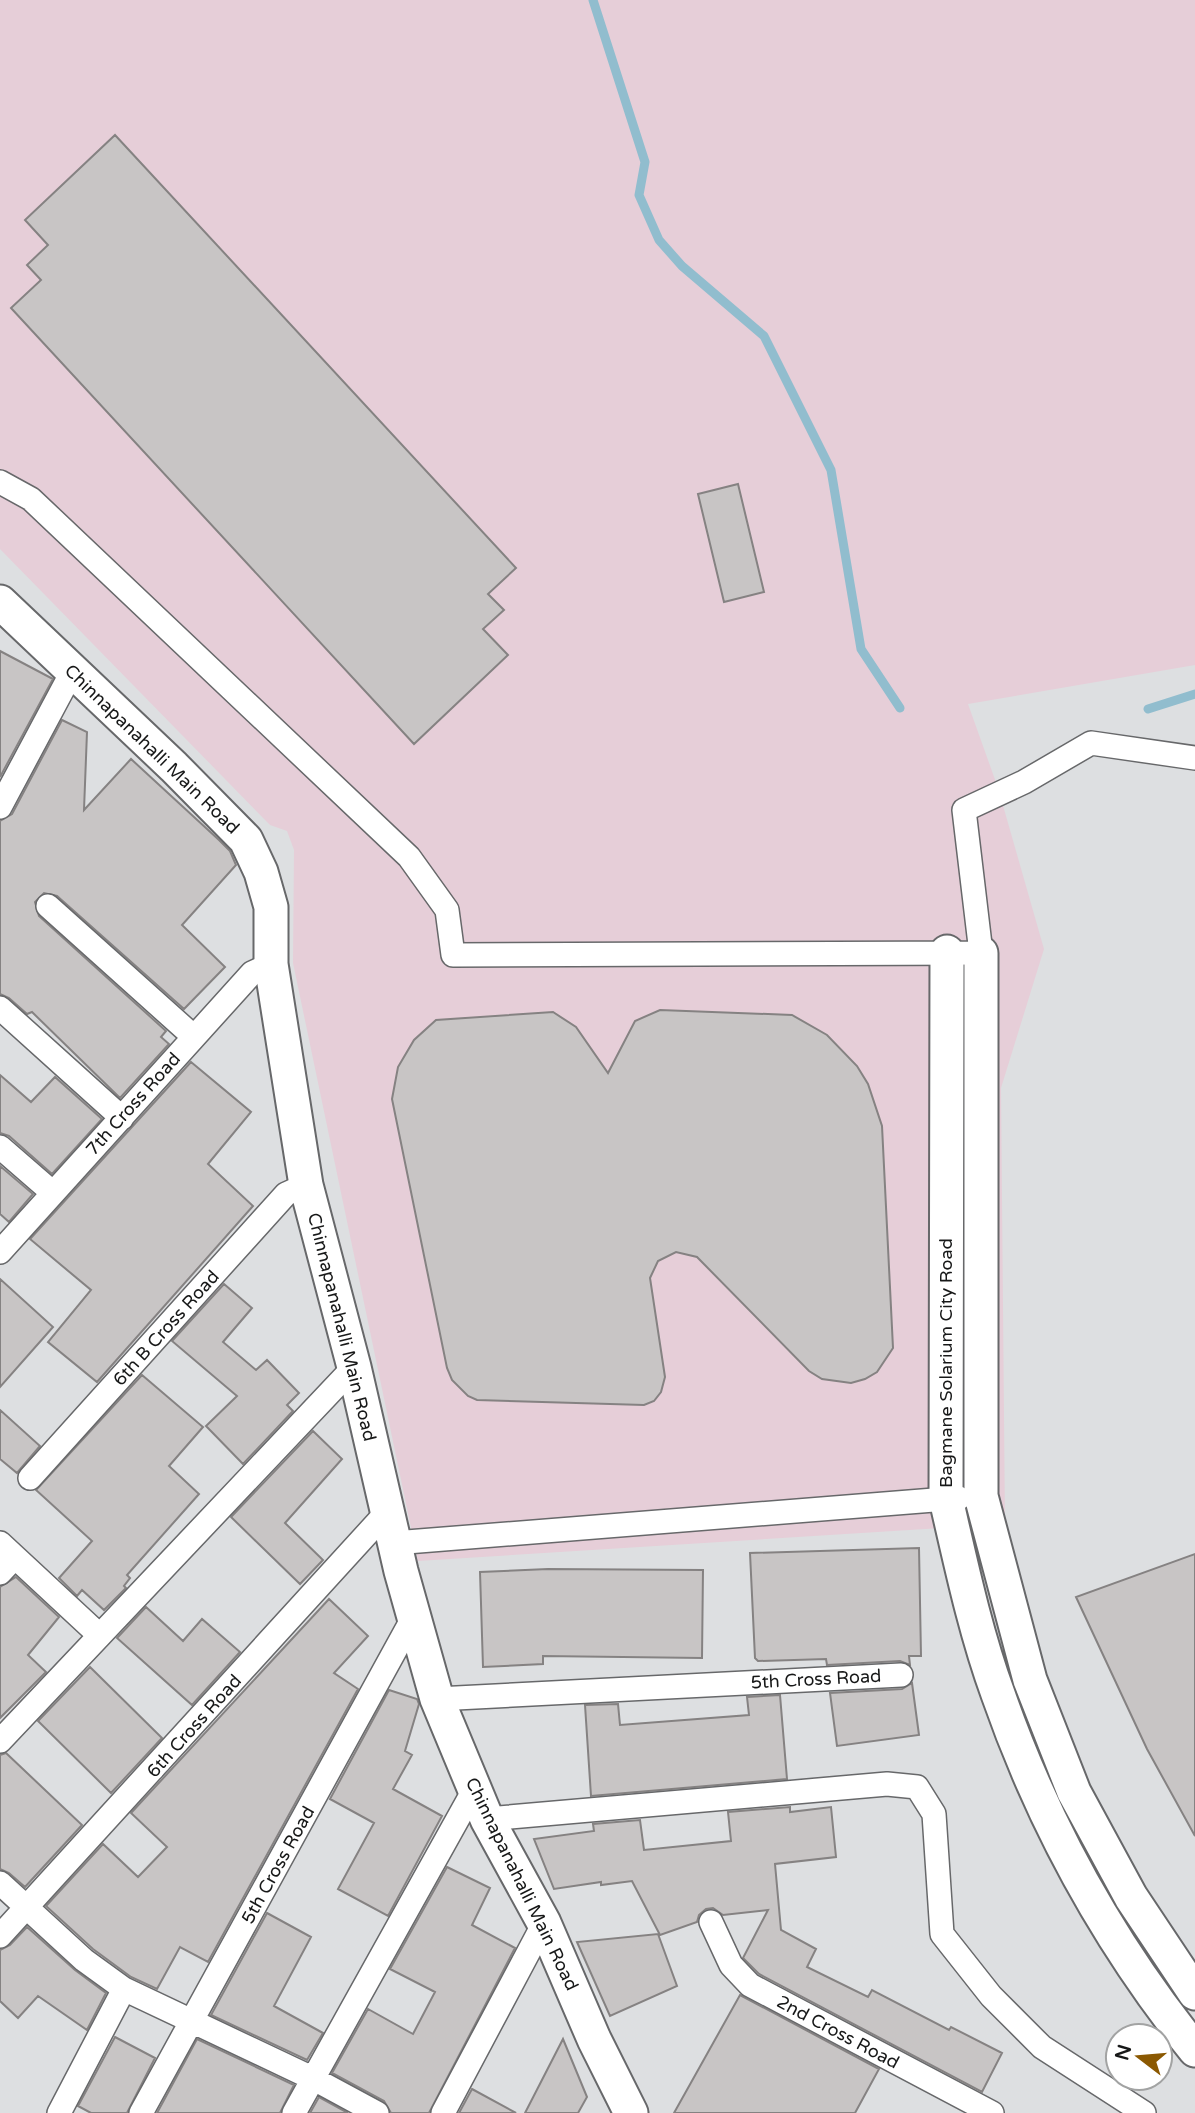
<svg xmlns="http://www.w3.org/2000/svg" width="1195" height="2113" viewBox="0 0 1195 2113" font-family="'Varela Round',sans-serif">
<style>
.commercial{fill:#e6ced8}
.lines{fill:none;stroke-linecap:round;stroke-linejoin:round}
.stream{stroke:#91bdce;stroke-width:9}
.building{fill:#c8c5c5;stroke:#858282;stroke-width:2}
.street-casing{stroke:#67686a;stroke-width:26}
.secondary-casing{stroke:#67686a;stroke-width:37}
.street{stroke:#fff;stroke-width:23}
.secondary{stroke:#fff;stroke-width:33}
.labels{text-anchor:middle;stroke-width:6;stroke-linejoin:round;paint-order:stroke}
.street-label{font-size:18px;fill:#171818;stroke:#fff}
</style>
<rect width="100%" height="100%" fill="#dddfe1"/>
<path class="commercial" d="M0,0H1195V665L968,704L998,788L1044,949L1001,1088L1005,1524L418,1561L293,963L294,850L287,831L270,825L0,549Z"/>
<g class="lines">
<path class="stream" d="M593,0L645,162L639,195L659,240L682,266L764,336L831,470L861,649L900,708
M1148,709L1195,694"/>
</g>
<path class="building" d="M115,135L516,568L488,594L504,610L483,629L508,655L414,744L11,308L41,280L27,265L48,245L25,220Z
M738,484L764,592L724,602L698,494Z
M0,651L53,679L0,777Z
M62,720L87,732L84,810L131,759L219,840L230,851L236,865L182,925L225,967L184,1009L57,896L44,893L35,902L39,916L166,1031L161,1037L169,1044L120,1098L32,1012L27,1014L9,998L0,994V821L12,814Z
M660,1010L792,1015L827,1035L857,1066L868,1084L882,1126L893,1348L877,1372L865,1379L851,1383L822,1379L809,1371L697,1257L676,1252L658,1261L650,1278L665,1377L661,1392L654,1401L644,1405L477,1400L468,1396L452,1380L447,1368L392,1099L398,1067L414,1040L436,1020L553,1012L576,1027L608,1073L635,1021Z
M191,1062L251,1112L208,1164L253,1206L97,1382L48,1342L91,1290L30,1239Z
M0,1075L31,1102L55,1077L102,1119L52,1174L9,1136L0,1133Z
M0,1166L33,1194L9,1222L0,1214Z
M0,1279L53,1327L0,1387Z
M224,1284L252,1308L223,1342L256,1370L267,1360L299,1393L287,1405L293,1411L243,1464L206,1426L237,1396L172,1341Z
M142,1375L203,1427L169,1466L199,1494L127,1575L130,1578L124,1586L126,1588L104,1610L82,1590L77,1596L59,1578L92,1541L36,1490Z
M0,1410L40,1446L17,1473L0,1459Z
M313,1431L342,1459L285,1523L323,1560L300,1584L231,1517Z
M919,1548L921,1656H909L910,1665L900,1661L827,1665L826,1659L758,1661L755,1658L750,1553Z
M1195,1554V1836L1147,1749L1076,1597Z
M548,1569L703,1570L702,1658L543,1656V1664L483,1667L480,1572Z
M16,1577L59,1617L28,1655L46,1672L0,1718V1587Z
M329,1599L368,1636L334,1673L358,1689L208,1962L180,1947L157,1989L131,1977L93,1949L46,1906L103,1844L138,1877L167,1847L131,1813Z
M146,1607L183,1641L202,1619L240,1652L192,1705L117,1638Z
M90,1667L162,1738L111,1793L38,1721Z
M912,1683L919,1735L837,1746L830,1693L902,1689Z
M389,1690L417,1699L419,1704L405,1751L412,1755L393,1789L442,1816L388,1916L338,1889L374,1823L330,1799Z
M780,1695L787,1779L591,1796L585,1705L618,1704L620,1725L749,1715L747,1697Z
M6,1753L82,1825L25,1887L9,1873L0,1869V1755Z
M790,1807V1812L831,1807L836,1857L775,1864L781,1930L816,1949L807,1967L868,1997L872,1990L949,2030L951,2027L1002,2053L982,2092L759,1974L743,1958L768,1910L723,1915L713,1908L706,1909L699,1915L697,1922L660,1935L632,1881L601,1885V1882L554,1889L534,1839L594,1831L593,1824L640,1820L644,1850L731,1841L728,1812Z
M447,1867L490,1888L472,1925L515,1948L429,2113H391L384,2101L332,2073L368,2009L413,2034L435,1992L390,1969Z
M267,1913L311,1937L274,2006L323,2033L307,2060L211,2015Z
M27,1927L75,1970L106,1993L87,2030L38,1996L18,2018L0,2001V1950L10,1945Z
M658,1934L677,1986L610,2016L577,1942Z
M740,1995L879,2069L855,2113H674Z
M115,2037L155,2058L127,2113H91L78,2106Z
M197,2039L294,2085L280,2113H157Z
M563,2039L587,2097L578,2113H525Z
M472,2089L516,2113H459Z
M319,2097L348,2113H310Z"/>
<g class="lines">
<defs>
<path id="street" d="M0,482L31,499L409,857L447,910L453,955L981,953L964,810L1024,782L1091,743L1195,758
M0,807L72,672
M48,906L194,1037
M0,1008L122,1118
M0,1147L53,1193
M0,1252L252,973L271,964
M30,1478L286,1194L306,1185
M0,1543L98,1634
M394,1543L959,1498
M0,1573L15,1557
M437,1699L901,1675
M0,1741L354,1367
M487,1819L887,1784L917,1787L934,1814L942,1934L991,1996L1042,2047L1144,2113
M0,1883L84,1960L124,1989L314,2079L377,2113
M711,1922L731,1965L750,1985L992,2113
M0,1936L386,1513
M59,2113L124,1989
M141,2113L414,1616
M294,2113L475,1788
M443,2113L544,1923"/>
<path id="secondary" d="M0,602L174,767L246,840L261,872L271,907V964L306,1185L354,1367L401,1571L437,1699L487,1819L544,1923L594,2039L631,2113
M947,952L946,1499C961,1564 975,1631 998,1694C1043,1823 1109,1943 1195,2050
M981,953V1496L1030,1680L1074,1792L1131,1897L1195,1993"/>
</defs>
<use href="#street" class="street-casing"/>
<use href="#secondary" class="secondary-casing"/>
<use href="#street" class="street"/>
<use href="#secondary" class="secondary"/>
</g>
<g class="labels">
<g class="street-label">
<text transform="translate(152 749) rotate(44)" y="6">Chinnapanahalli Main Road</text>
<text transform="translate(133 1104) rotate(-48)" y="6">7th Cross Road</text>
<text transform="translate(342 1327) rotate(76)" y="6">Chinnapanahalli Main Road</text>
<text transform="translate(166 1328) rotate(-48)" y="6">6th B Cross Road</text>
<text transform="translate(946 1363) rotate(-90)" y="6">Bagmane Solarium City Road</text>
<text transform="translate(816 1679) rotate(-3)" y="6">5th Cross Road</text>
<text transform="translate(194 1726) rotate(-48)" y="6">6th Cross Road</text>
<text transform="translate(278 1865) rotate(-61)" y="6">5th Cross Road</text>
<text transform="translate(522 1884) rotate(64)" y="6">Chinnapanahalli Main Road</text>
<text transform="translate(838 2032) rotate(28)" y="6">2nd Cross Road</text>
</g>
</g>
<g transform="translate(1139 2057) rotate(286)"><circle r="33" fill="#ffffff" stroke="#a2a3a3" stroke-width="2"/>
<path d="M0-5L12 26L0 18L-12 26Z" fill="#8b5902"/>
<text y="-10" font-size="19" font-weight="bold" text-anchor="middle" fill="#171818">N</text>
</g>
</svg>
